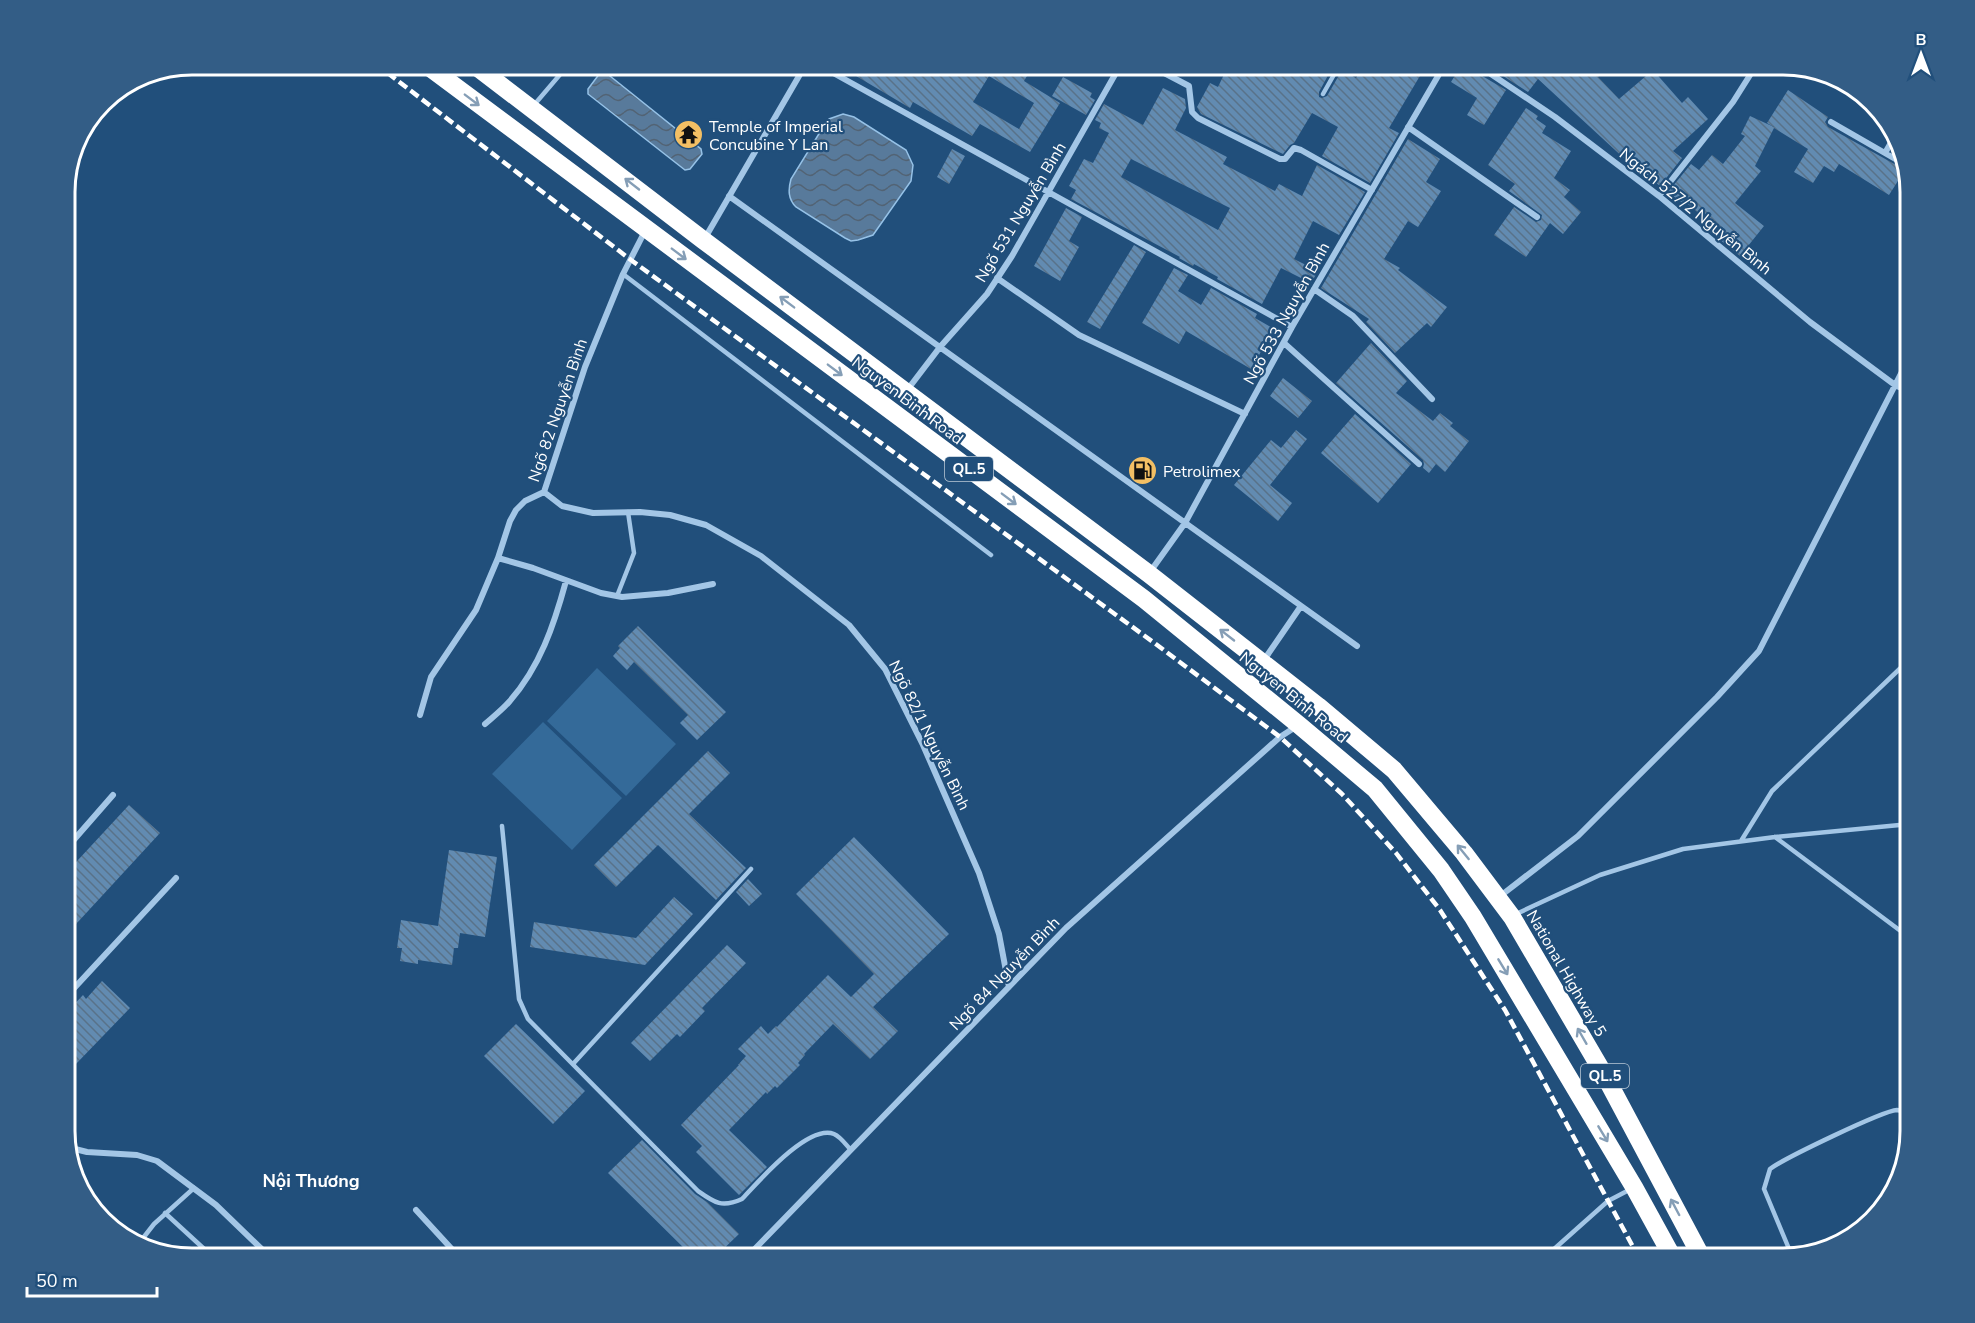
<svg xmlns="http://www.w3.org/2000/svg" width="1975" height="1323" viewBox="0 0 1975 1323" font-family="'Nunito Sans',sans-serif">
<style>
.pitch{fill:#346a99}
.water{fill:url(#water-waves);stroke:#96c2e7;stroke-width:1.5}
.building{fill:url(#building-back-hatch);fill-rule:evenodd}
.lines{fill:none;stroke-linecap:round;stroke-linejoin:round}
.lane{stroke:#a3c6e6;stroke-width:4.5}
.street{stroke:#a3c6e6;stroke-width:6}
.highway{stroke:#fff;stroke-width:18}
.rail{stroke:#fff;stroke-width:4.5;stroke-dasharray:10 4.5;stroke-linecap:butt}
.oneway{stroke:#859eb6}
.labels{text-anchor:middle;stroke-width:4.5;stroke-linejoin:round;paint-order:stroke}
.shield{fill:#214f7b;stroke:#bccad7;stroke-width:1.5}
.shield-label{font-size:15px;font-weight:bold;fill:#fff}
.poi-label{font-size:16px;fill:#fff;stroke:#214f7b;text-anchor:start}
.street-label{font-size:16px;fill:#fff;stroke:#214f7b}
.neighbourhood-label{font-size:18px;font-weight:bold;fill:#fff;stroke:#214f7b}
.rim{fill:none;stroke:#fff;stroke-width:3}
</style>
<defs>
<pattern id="water-waves" width="16" height="10" patternUnits="userSpaceOnUse" patternTransform="scale(1.5)"><rect width="16" height="10" fill="#587a9b"/><path d="M0 5q4-4 8 0t8 0" fill="none" stroke="#526374"/></pattern>
<pattern id="building-back-hatch" width="6" height="6" patternUnits="userSpaceOnUse" patternTransform="scale(1.5)"><rect width="6" height="6" fill="#628bb1"/><path d="M-1 5l2 2M0 0l6 6M5-1l2 2" fill="none" stroke="#597289"/></pattern>
</defs>
<rect width="100%" height="100%" fill="#214f7b"/>
<path class="pitch" d="M597,668L676,744L626,796L547,721Z
M543,722L622,798L572,850L492,774Z"/>
<path class="water" d="M605,72L701,149L702,154L690,169L685,170L588,94V89L600,73Z
M843,114L854,117L906,150L913,165L911,181L873,235L858,240L851,241L845,238L796,207C788,199 788,190 791,179L825,124L829,119Z"/>
<path class="building" d="M836,64H1034L1024,81L1060,103L1030,152L980,124L972,136L913,102L910,108ZM989,76L1034,103L1019,129L973,102Z
M1229,64H1326L1332,68L1319,92V97L1322,98L1327,96L1342,70L1356,78L1364,64H1427L1389,128L1399,133L1370,183L1322,156L1338,127L1312,113L1294,143L1290,145L1283,154L1201,114L1197,107L1210,83L1218,87Z
M1462,64L1506,90L1484,125L1467,115L1477,98L1451,82Z
M1503,64H1609L1598,77L1619,99L1653,70L1682,103L1688,97L1708,119L1673,151L1682,158L1660,186L1655,182L1653,185L1538,79L1528,92L1497,72Z
M1063,77L1092,93L1090,97L1095,100L1086,115L1052,96Z
M1163,88L1185,99L1186,108L1175,130L1227,157L1223,164L1254,180L1275,191L1279,184L1302,196L1317,165L1365,192L1339,235L1313,221L1294,259L1318,271L1311,283L1281,268L1262,304L1217,279L1218,277L1194,264L1193,266L1179,258L1180,257L1071,199L1076,190L1069,186L1084,159L1093,163L1109,133L1099,128L1101,123L1095,120L1104,104L1143,125ZM1131,159L1230,208L1218,230L1121,177Z
M1788,90L1828,117L1825,122L1828,127L1905,170L1889,195L1839,164L1834,172L1824,166L1813,183L1794,172L1808,149L1774,128L1755,166L1761,171L1735,203L1764,226L1740,256L1708,230L1713,225L1684,201L1682,203L1668,192L1691,164L1699,170L1712,155L1723,164L1745,136L1741,134L1750,116L1774,127L1767,123Z
M1526,108L1538,116L1536,119L1546,126L1542,133L1571,151L1554,178L1570,190L1564,197L1581,212L1563,234L1550,223L1526,257L1494,235L1514,207L1536,222L1541,220L1542,215L1509,191L1515,184L1488,165Z
M1408,139L1440,159L1426,182L1441,191L1418,227L1408,221L1384,259L1400,268L1398,270L1447,307L1431,327L1427,323L1395,353L1366,322L1369,319L1321,288Z
M952,149L965,156L949,184L937,177Z
M1066,208L1082,217L1069,241L1079,247L1060,281L1034,266Z
M1134,245L1146,252L1100,329L1087,322Z
M1174,268L1188,275L1178,291L1201,305L1211,288L1257,314L1255,318L1274,329L1251,369L1186,331L1179,344L1142,323Z
M1371,343L1407,381L1396,393L1433,421L1440,413L1453,423L1450,426L1469,441L1445,472L1436,464L1429,473L1423,468L1424,464L1423,460L1336,383Z
M1283,378L1312,401L1298,418L1270,396Z
M1355,414L1411,464L1378,503L1321,453Z
M1296,430L1307,439L1270,485L1292,503L1278,521L1234,485L1271,440L1281,448Z
M638,626L726,712L697,740L680,723L688,715L634,662L627,670L613,656L620,648L618,646Z
M708,751L730,773L689,814L746,868L716,900L658,845L616,887L594,865Z
M129,805L160,833L65,936V874Z
M854,837L949,934L873,1007L898,1031L870,1059L833,1024L804,1054L805,1055L798,1063L800,1065L777,1088L775,1086L767,1094L766,1092L729,1130L767,1167L739,1195L696,1152L702,1146L681,1125L739,1065H738L746,1056L738,1049L761,1026L768,1034L776,1026L777,1027L828,975L851,997L874,974L796,894Z
M449,850L497,857L485,937L460,933L458,948H454L452,965L418,960V964L400,961L402,948H397L401,920L438,926Z
M748,879L762,894L749,906L736,892Z
M674,897L693,914L645,965L530,947L534,922L636,938Z
M727,945L746,963L702,1008L705,1011L680,1037L677,1034L650,1061L631,1043Z
M102,981L130,1008L75,1065L65,1055V1014L83,995L86,999Z
M516,1024L585,1091L553,1124L484,1056Z
M642,1140L695,1194L707,1202L739,1234L714,1258H694L608,1173Z"/>
<g class="lines">
<path class="lane" d="M1323,94L1340,64
M534,105L569,64
M623,274L991,555
M617,596L634,553L628,512
M502,826L519,999L528,1019L698,1191C715,1203 722,1208 742,1199C759,1181 808,1124 834,1134C841,1137 846,1145 851,1150
M1775,837L1910,938
M1741,841L1772,791L1910,659
M1514,915L1600,875L1683,849L1775,837L1910,824
M573,1064L751,869
M165,1213L214,1258
M140,1242L154,1224L194,1188
M757,1247L768,1258
M1792,1256L1764,1189L1770,1169C1783,1159 1882,1111 1897,1110C1904,1110 1907,1117 1910,1122
M1544,1258L1608,1201L1629,1190"/>
<path class="street" d="M817,64L1292,327
M1147,64L1189,86L1192,112L1198,118L1280,159H1285L1294,148L1301,150L1372,190
M1476,64L1555,117L1659,196L1810,322L1895,385L1910,392
M1831,122L1904,164
M1408,127L1537,217
M1885,153L1896,134
M729,196L1357,646
M1659,196L1733,102L1757,64
M705,238L806,64
M997,278L1079,335L1245,414
M1314,289L1353,316L1432,399
M1284,343L1419,464
M908,389L940,347L987,294L1012,256L1121,64
M544,492L562,506L593,513L640,512L670,515L706,525L761,556L849,625L885,669L923,745L979,873L999,934L1009,987
M498,558L533,568L601,593L622,597L668,593L713,584
M1150,572L1185,523L1292,327L1445,64
M1264,660L1301,606
M420,715L431,677L476,610L498,558L510,521L516,510L525,501L544,492L585,367L623,274L645,231
M485,724C493,717 502,710 509,702C540,667 554,625 566,581
M65,850L113,795
M1499,897L1578,836L1717,697L1759,651L1910,356
M65,998L176,878
M67,1147L87,1152L137,1155L157,1161L216,1205L271,1258
M416,1210L460,1258
M1622,1256L1624,1258
M746,1258L1066,928L1280,737L1297,726"/>
<path class="highway" d="M425,64L1144,599L1299,725L1375,789L1441,870L1473,917L1634,1187L1673,1258
M473,64L703,240L1149,574L1318,706L1394,770L1464,853L1512,917L1605,1076L1702,1258"/>
<path class="rail" d="M376,64L631,260L1153,642L1280,737L1342,794L1396,853L1440,910L1505,1010L1639,1258"/>
</g>
<defs><path id="oneway-shaft" d="M-6 0H5M1.5-3L5.5 0L1.5 3" fill="none" stroke-width="1.6" stroke-linecap="round" stroke-linejoin="round" transform="scale(1.5)"/></defs>
<g class="oneway">
<use href="#oneway-shaft" transform="translate(472 100) rotate(37)"/>
<use href="#oneway-shaft" transform="translate(632 184) rotate(-142)"/>
<use href="#oneway-shaft" transform="translate(679 254) rotate(37)"/>
<use href="#oneway-shaft" transform="translate(787 302) rotate(-143)"/>
<use href="#oneway-shaft" transform="translate(835 370) rotate(37)"/>
<use href="#oneway-shaft" transform="translate(1009 499) rotate(37)"/>
<use href="#oneway-shaft" transform="translate(1227 635) rotate(-142)"/>
<use href="#oneway-shaft" transform="translate(1463 852) rotate(-129)"/>
<use href="#oneway-shaft" transform="translate(1503 967) rotate(59)"/>
<use href="#oneway-shaft" transform="translate(1582 1036) rotate(-120)"/>
<use href="#oneway-shaft" transform="translate(1603 1134) rotate(59)"/>
<use href="#oneway-shaft" transform="translate(1675 1207) rotate(-118)"/>
</g>
<defs>
<symbol id="temple-disc" viewBox="-11 -11 22 22"><circle r="9.5" fill="#f3bf64" stroke="#214f7b"/><path d="M0-6L5-2H3V0L6.5 2.5H4V6H1.5V3h-3V6H-4V2.5H-6.5L-3 0V-2H-5Z" fill="#111"/></symbol>
<symbol id="fuel-disc" viewBox="-11 -11 22 22"><circle r="9.5" fill="#f3bf64" stroke="#214f7b"/><path d="M-5.5-6h7V0h2V4h1.3V-2.5L3-4.5l.8-.8L6-3V5H2.5V1h-1V6h-7ZM-4.2-4.7v3.2H.2V-4.7Z" fill="#111"/></symbol>
</defs>
<g fill-rule="evenodd">
<use href="#temple-disc" x="672" y="118" width="33" height="33"/>
<use href="#fuel-disc" x="1126" y="454" width="33" height="33"/>
</g>
<g class="labels">
<g class="shield">
<rect x="945" y="457" width="48" height="24" rx="4.5"/>
<rect x="1581" y="1064" width="48" height="24" rx="4.5"/>
</g>
<g class="shield-label">
<text x="969" y="474">QL.5</text>
<text x="1605" y="1081">QL.5</text>
</g>
<g class="poi-label">
<text x="709" y="132">Temple of Imperial<tspan x="709" dy="18">Concubine Y Lan</tspan></text>
<text x="1163" y="477">Petrolimex</text>
</g>
<g class="street-label">
<text transform="translate(1696 211) rotate(39)" y="6">Ngách 527/2 Nguyễn Bình</text>
<text transform="translate(1020 212) rotate(-59)" y="6">Ngõ 531 Nguyễn Bình</text>
<text transform="translate(1286 313) rotate(-61)" y="6">Ngõ 533 Nguyễn Bình</text>
<text transform="translate(908 400) rotate(37)" y="6">Nguyen Binh Road</text>
<text transform="translate(557 410) rotate(-71)" y="6">Ngõ 82 Nguyễn Bình</text>
<text transform="translate(1294 697) rotate(39)" y="6">Nguyen Binh Road</text>
<text transform="translate(930 735) rotate(64)" y="6">Ngõ 82/1 Nguyễn Bình</text>
<text transform="translate(1004 973) rotate(-46)" y="6">Ngõ 84 Nguyễn Bình</text>
<text transform="translate(1567 973) rotate(60)" y="6">National Highway 5</text>
</g>
<g class="neighbourhood-label">
<text x="311" y="1187">Nội Thương</text>
</g>
</g>
<path d="M0 0H1975V1323H0ZM192 75H1783A117 117 0 0 1 1900 192V1131A117 117 0 0 1 1783 1248H192A117 117 0 0 1 75 1131V192A117 117 0 0 1 192 75Z" fill="#335d86" fill-rule="evenodd"/>
<path class="rim" d="M192 75H1783A117 117 0 0 1 1900 192V1131A117 117 0 0 1 1783 1248H192A117 117 0 0 1 75 1131V192A117 117 0 0 1 192 75Z"/>
<g transform="translate(1921 54)" stroke="#214f7b" stroke-width="4.5" paint-order="stroke">
<path d="M0-4.5L10 22L0 15L-10 22Z" fill="#ffffff"/>
<text y="-9" font-size="16" font-weight="bold" text-anchor="middle" fill="#ffffff">B</text>
</g>
<path d="M27 1287v9h130v-9" fill="none" stroke="#ffffff" stroke-width="3"/>
<text x="36" y="1287" font-size="18" fill="#ffffff" stroke="#214f7b" stroke-width="4.5" paint-order="stroke">50 m</text>
</svg>
